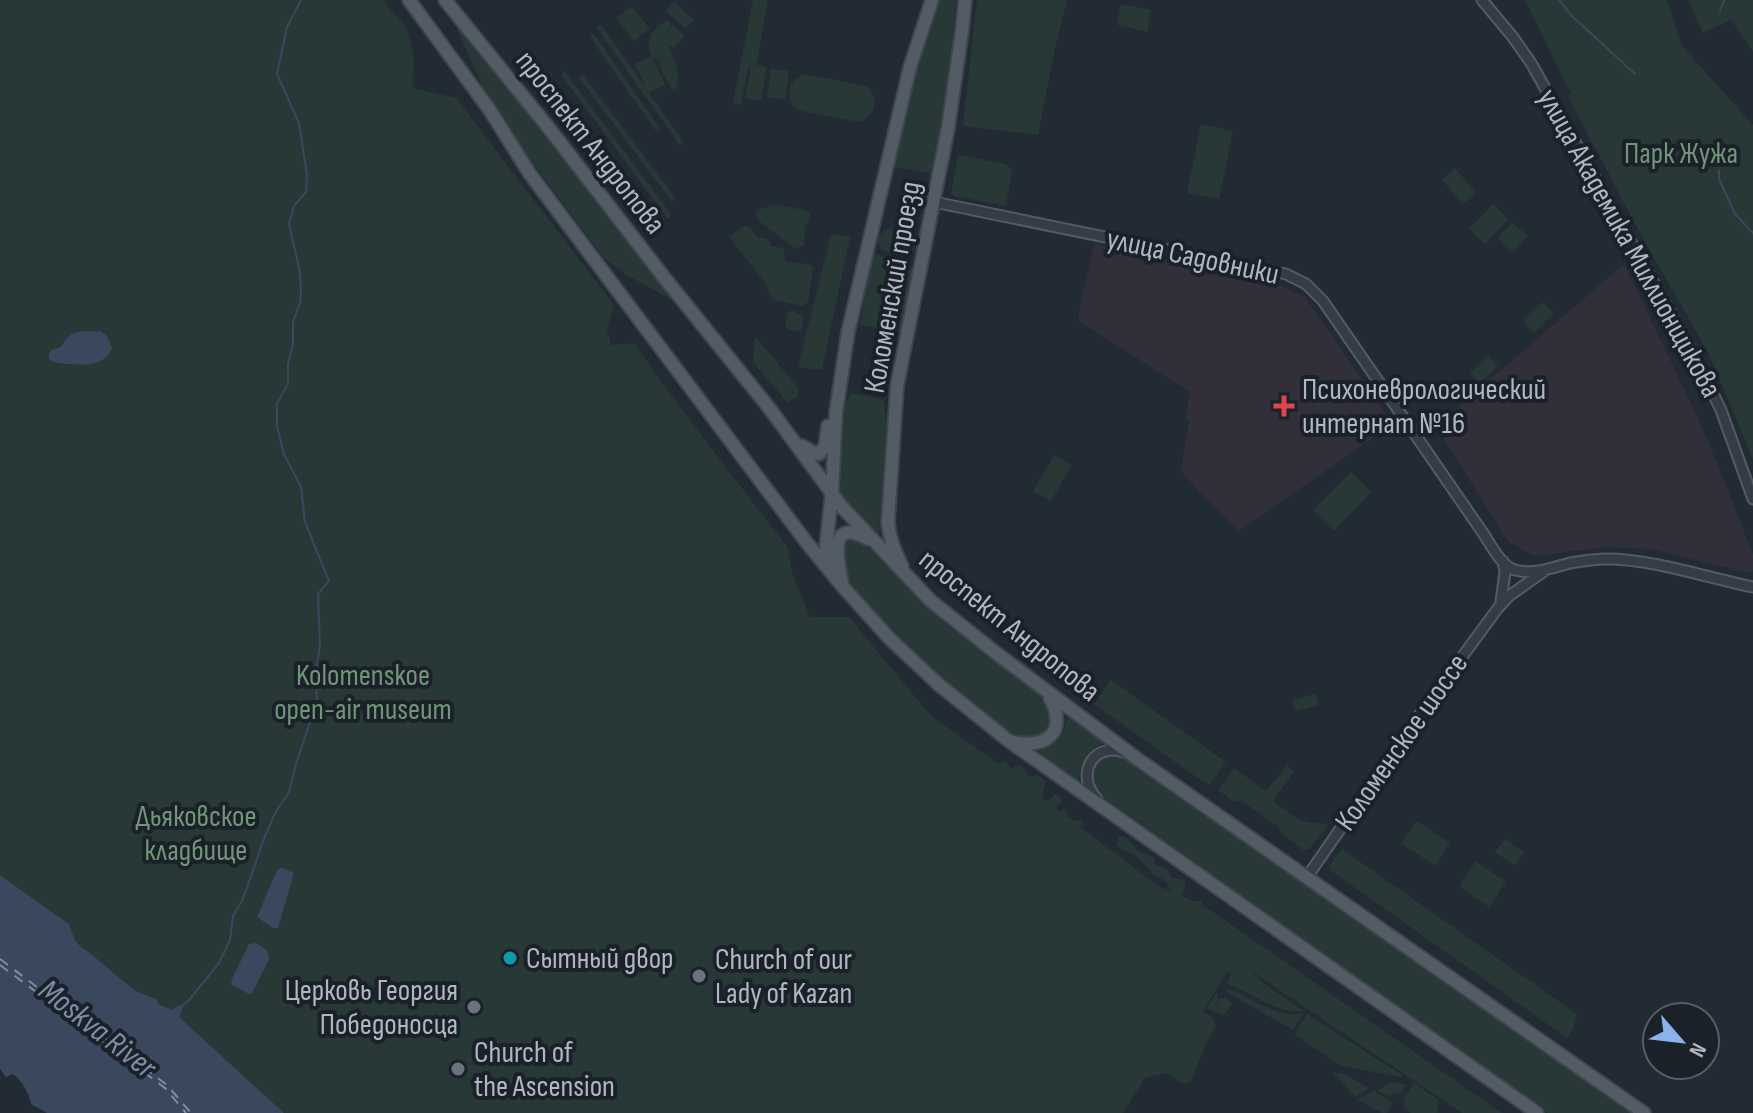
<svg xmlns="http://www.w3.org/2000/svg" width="1753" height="1113" viewBox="0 0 1753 1113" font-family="'Sofia Sans Condensed',sans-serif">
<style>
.medical{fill:#302f3a}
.green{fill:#273837}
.water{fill:#39485c}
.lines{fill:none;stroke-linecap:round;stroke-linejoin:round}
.stream{stroke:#39485c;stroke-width:2}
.ferry{stroke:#7b8ea7;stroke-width:2;stroke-dasharray:10 8;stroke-linecap:butt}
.minor-casing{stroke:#535a63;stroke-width:13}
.major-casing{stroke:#3f454f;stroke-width:16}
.minor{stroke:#353c45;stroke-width:9}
.major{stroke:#535b65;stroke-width:12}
.health-dot{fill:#e0444e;stroke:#1b2129;stroke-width:3}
.culture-dot{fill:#0f9aa8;stroke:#1b2129;stroke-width:3}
.worship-dot{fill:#6b7280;stroke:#1b2129;stroke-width:3}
.labels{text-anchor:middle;stroke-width:8;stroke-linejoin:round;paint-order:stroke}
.street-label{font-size:30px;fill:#b0b7c2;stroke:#1b2129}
.park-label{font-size:30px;fill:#719579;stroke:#1b2129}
.poi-label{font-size:30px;fill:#b0b7c2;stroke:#1b2129;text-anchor:start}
.water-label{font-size:32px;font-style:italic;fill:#7b8ea7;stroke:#1b2129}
</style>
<rect width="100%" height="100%" fill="#222a34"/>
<path class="medical" d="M1094,244L1277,284L1305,297L1393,424L1239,531L1202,495L1181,471L1189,420L1185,419L1190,392L1080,322L1078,315Z
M1624,264L1699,420L1717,463L1753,554V570L1749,573L1650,549L1606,547L1535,556L1508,542L1436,426Z"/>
<path class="green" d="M0,0H382L407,28L414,58L413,88L456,98L614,305L607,329L611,345L634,343L679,406L788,548L792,573L810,617H849L931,716L999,764L1003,761L1008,763L1011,768L1018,765L1024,768L1028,775L1033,777L1037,775L1046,781L1042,797L1047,801L1056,794L1061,797V803L1055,807L1060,811L1065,808L1068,817L1074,821L1080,820L1082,823L1080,827L1158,886L1172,891L1165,881L1153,874L1139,858L1119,847L1117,845L1119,836H1124L1134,845L1138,851L1154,857L1156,865L1167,869L1171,877L1184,880L1186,884L1182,896L1193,901H1202L1203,905L1502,1113H1462L1253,972C1259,983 1290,1000 1303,1011C1275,1013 1255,995 1230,985L1227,982L1232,973L1227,972L1203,1011L1214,1019L1216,1026L1207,1041L1192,1079L1188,1083H1182L1166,1073L1145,1078L1123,1113H284L178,1017L183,1009L172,1010L159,1004L156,999L134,990L90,953L81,947L75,940L69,924L0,875Z
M753,0H768L757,62L755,64L767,67L761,101L745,98L751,66L748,69L742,101L741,104L736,105L733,102Z
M937,0H956L948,93L933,173L892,167L918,63Z
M977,0H1067L1056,44L1038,135L963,126Z
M1525,0H1667L1682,46L1753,125V459L1708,352L1642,237L1566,93L1572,96Z
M1688,0H1753V52L1731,20L1703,33Z
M674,2L694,20L685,28L666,11Z
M1121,4L1151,10L1147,32L1117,25Z
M632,6L650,29L634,41L616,18Z
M668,20L671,24L666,33L673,25L685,36L674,48L667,44C674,58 682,73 676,89H672L664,76L660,62L652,58L665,84L649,93L683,141L681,145L679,144L597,28L599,25H601L646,88L635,64L651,56C644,39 653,27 668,20Z
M454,22L544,134L674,301L625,274L604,258L501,120L482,86Z
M592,34H594L659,127V129L655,130L590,37Z
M520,52L533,63L579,122L580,127L577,131L567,123L516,58Z
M771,69L789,71L785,100L767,97Z
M563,71L565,72L671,214L670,218H667L561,75Z
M805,74L866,86C880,98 876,117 859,122L801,111L794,107L790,101C788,88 792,77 805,74Z
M581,75H583L675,197L673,201H671L579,78Z
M1201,124L1233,131L1219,199L1187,193Z
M958,155L1006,164L1012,170L1006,206L954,196L951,193Z
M1455,168L1476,193L1463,204L1442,180Z
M1493,204L1509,219L1485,244L1469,229Z
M776,205L800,209L811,213L805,228L804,245L796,249L760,222L755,213L762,208Z
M1512,222L1528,236L1513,252L1498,238Z
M744,226L750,227L756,236L767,239L770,242V246L784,248L785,261L811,265L813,268L808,302L803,306L775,300L770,296L766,284L729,237Z
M888,228L895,229V232L907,234L908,232L913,234L917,240L914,251L903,257C886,253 864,244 888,228Z
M831,234L850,237L822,370L798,367Z
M875,255H879L908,264L915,270L900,332L860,325L870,259Z
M1543,302L1554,313L1534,333L1523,322Z
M792,310L804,317L801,332L788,330L785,326L787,313Z
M755,336L799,389L797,397L787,402L753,362Z
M1488,355L1498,366L1479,383L1470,373Z
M852,393L884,400L886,423L879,536L840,495L844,405Z
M1054,455L1072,465L1051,501L1033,491Z
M1351,472L1371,492L1334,531L1313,510Z
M848,536L863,542L947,625L1048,700L1052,724L1042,737L1019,740L1010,733L940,677L865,602L851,586L842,565L841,543Z
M1111,680L1226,762L1209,786L1094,704Z
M1316,694L1319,705L1295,711L1292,700Z
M1068,713L1106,742C1088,749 1080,763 1079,781L1038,752C1058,744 1065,735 1068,713Z
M1112,754L1125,756L1632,1113H1548L1099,794C1087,777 1091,759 1112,754Z
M1287,765L1294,772L1273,801C1290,813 1303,826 1324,823L1328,826L1309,849L1303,850L1280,832L1279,827L1240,800L1234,802L1218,790L1234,768L1266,791Z
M1417,821L1450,843L1435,866L1401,843Z
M1505,839L1524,852L1515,866L1495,852Z
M1342,849L1577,1014L1573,1029L1567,1038L1330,870L1329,866Z
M1476,861L1506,882L1489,907L1459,886Z
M1224,988C1252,995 1274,1020 1304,1013L1293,1030L1230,994Z
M1217,992V1011L1219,998L1224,999L1225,997L1231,1002L1232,1005L1223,1016L1207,1008Z
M1307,1014L1402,1075L1401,1077L1341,1066L1296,1036L1295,1032Z
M1332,1072L1345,1074L1369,1088L1355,1097Z
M1393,1082L1406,1085L1398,1096L1393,1093L1390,1097L1377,1090Z
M1414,1083L1439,1100L1437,1113H1411L1403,1106L1406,1102L1403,1100Z
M1374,1091L1393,1103L1387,1113H1382L1357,1099Z"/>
<path class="water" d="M100,331L107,336L112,348C104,366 87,365 69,364C61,363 56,364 49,359V354L51,350L61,347C71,328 81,332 100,331Z
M280,868H283L294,873L278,928H273L257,917L277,870Z
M0,875L69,924L75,940L81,947L90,953L134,990L156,999L159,1004L172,1010L179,1005L183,1008L179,1017L284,1113H47L31,1104C28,1091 23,1082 13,1074L6,1077L0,1069Z
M256,943L267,950L269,959L252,993L249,994L232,985L231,981L249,944Z"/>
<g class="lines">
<path class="stream" d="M1559,0L1572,16L1635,74
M1720,11L1724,0
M1719,170V179L1735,214L1753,233
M180,1008L189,1000L219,963L230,940L233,916L243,899L265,836L275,813L289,792L296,764L317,701L315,673L320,647L318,594L329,581L305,522L301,487L284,454L277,427V403L288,384V364L293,344V322L300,303L301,290L300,273L289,224L294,206L306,192L307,175L299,123L277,74L287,27L301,0"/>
<path class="ferry" d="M0,959L167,1085L191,1113
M0,965L165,1088L186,1113"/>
<defs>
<path id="minor" d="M1482,0L1512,36L1531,63L1692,351L1721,410L1753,499
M934,202L1286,274L1306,284L1323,301L1483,533C1491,545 1501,566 1515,570C1535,575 1551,568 1570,563C1582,561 1595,559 1607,559C1653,559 1708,578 1753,587
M1501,601L1505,572L1503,561
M1097,799C1074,774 1094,740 1126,753
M1307,877L1420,714L1498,608L1509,596L1543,572"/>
<path id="major" d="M409,0L489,109L530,174L807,543L843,587L889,638L938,684L1009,741L1537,1113
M445,0L548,127L663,276L770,409L842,507L931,601L996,653L1136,758L1644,1113
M802,446L814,453L819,454L825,446L828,426
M902,566C895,552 889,538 888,522L897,386L948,128L962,31L965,0
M829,567L826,547L832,492L836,412L848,332L910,67L932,0
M842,582C837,559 828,516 868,539
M1012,742C1047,749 1068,732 1050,698"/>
</defs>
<use href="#minor" class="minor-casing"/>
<use href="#major" class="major-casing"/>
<use href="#minor" class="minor"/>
<use href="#major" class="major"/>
</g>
<path class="health-dot" d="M1280 394h8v8h8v8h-8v8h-8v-8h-8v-8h8z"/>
<circle class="culture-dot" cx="510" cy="958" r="8"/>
<g class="worship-dot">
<circle cx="699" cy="976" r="8"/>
<circle cx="474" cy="1007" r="8"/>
<circle cx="458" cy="1069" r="8"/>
</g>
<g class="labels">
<g class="street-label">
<text transform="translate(591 142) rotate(52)" y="10">проспект Андропова</text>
<text transform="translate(1630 243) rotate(61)" y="10">улица Академика Миллионщикова</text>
<text transform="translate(1193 256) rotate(12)" y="10">улица Садовники</text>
<text transform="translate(892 287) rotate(-80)" y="10">Коломенский проезд</text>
<text transform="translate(1010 625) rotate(39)" y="10">проспект Андропова</text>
<text transform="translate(1401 742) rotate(-55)" y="10">Коломенское шоссе</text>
</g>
<g class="park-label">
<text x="1681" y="163">Парк Жужа</text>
<text x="363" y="685">Kolomenskoe<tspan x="363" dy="34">open-air museum</tspan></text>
<text x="196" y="826">Дьяковское<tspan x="196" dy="34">кладбище</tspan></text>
</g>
<g class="poi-label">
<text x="1302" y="399">Психоневрологический<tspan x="1302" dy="34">интернат №16</tspan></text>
<text x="526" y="968">Сытный двор</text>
<text x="715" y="969">Church of our<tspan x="715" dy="34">Lady of Kazan</tspan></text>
<text x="458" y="1000" text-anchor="end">Церковь Георгия<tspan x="458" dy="34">Победоносца</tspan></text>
<text x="474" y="1062">Church of<tspan x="474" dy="34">the Ascension</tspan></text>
</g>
<g class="water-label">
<text transform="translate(98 1028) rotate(38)" y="11">Moskva River</text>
</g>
</g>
<g transform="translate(1681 1041) rotate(118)"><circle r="38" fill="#1b2129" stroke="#575d66" stroke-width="2"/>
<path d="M0-6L14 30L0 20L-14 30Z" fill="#8cb2eb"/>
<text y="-12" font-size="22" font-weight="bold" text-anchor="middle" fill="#b0b7c2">N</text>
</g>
</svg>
